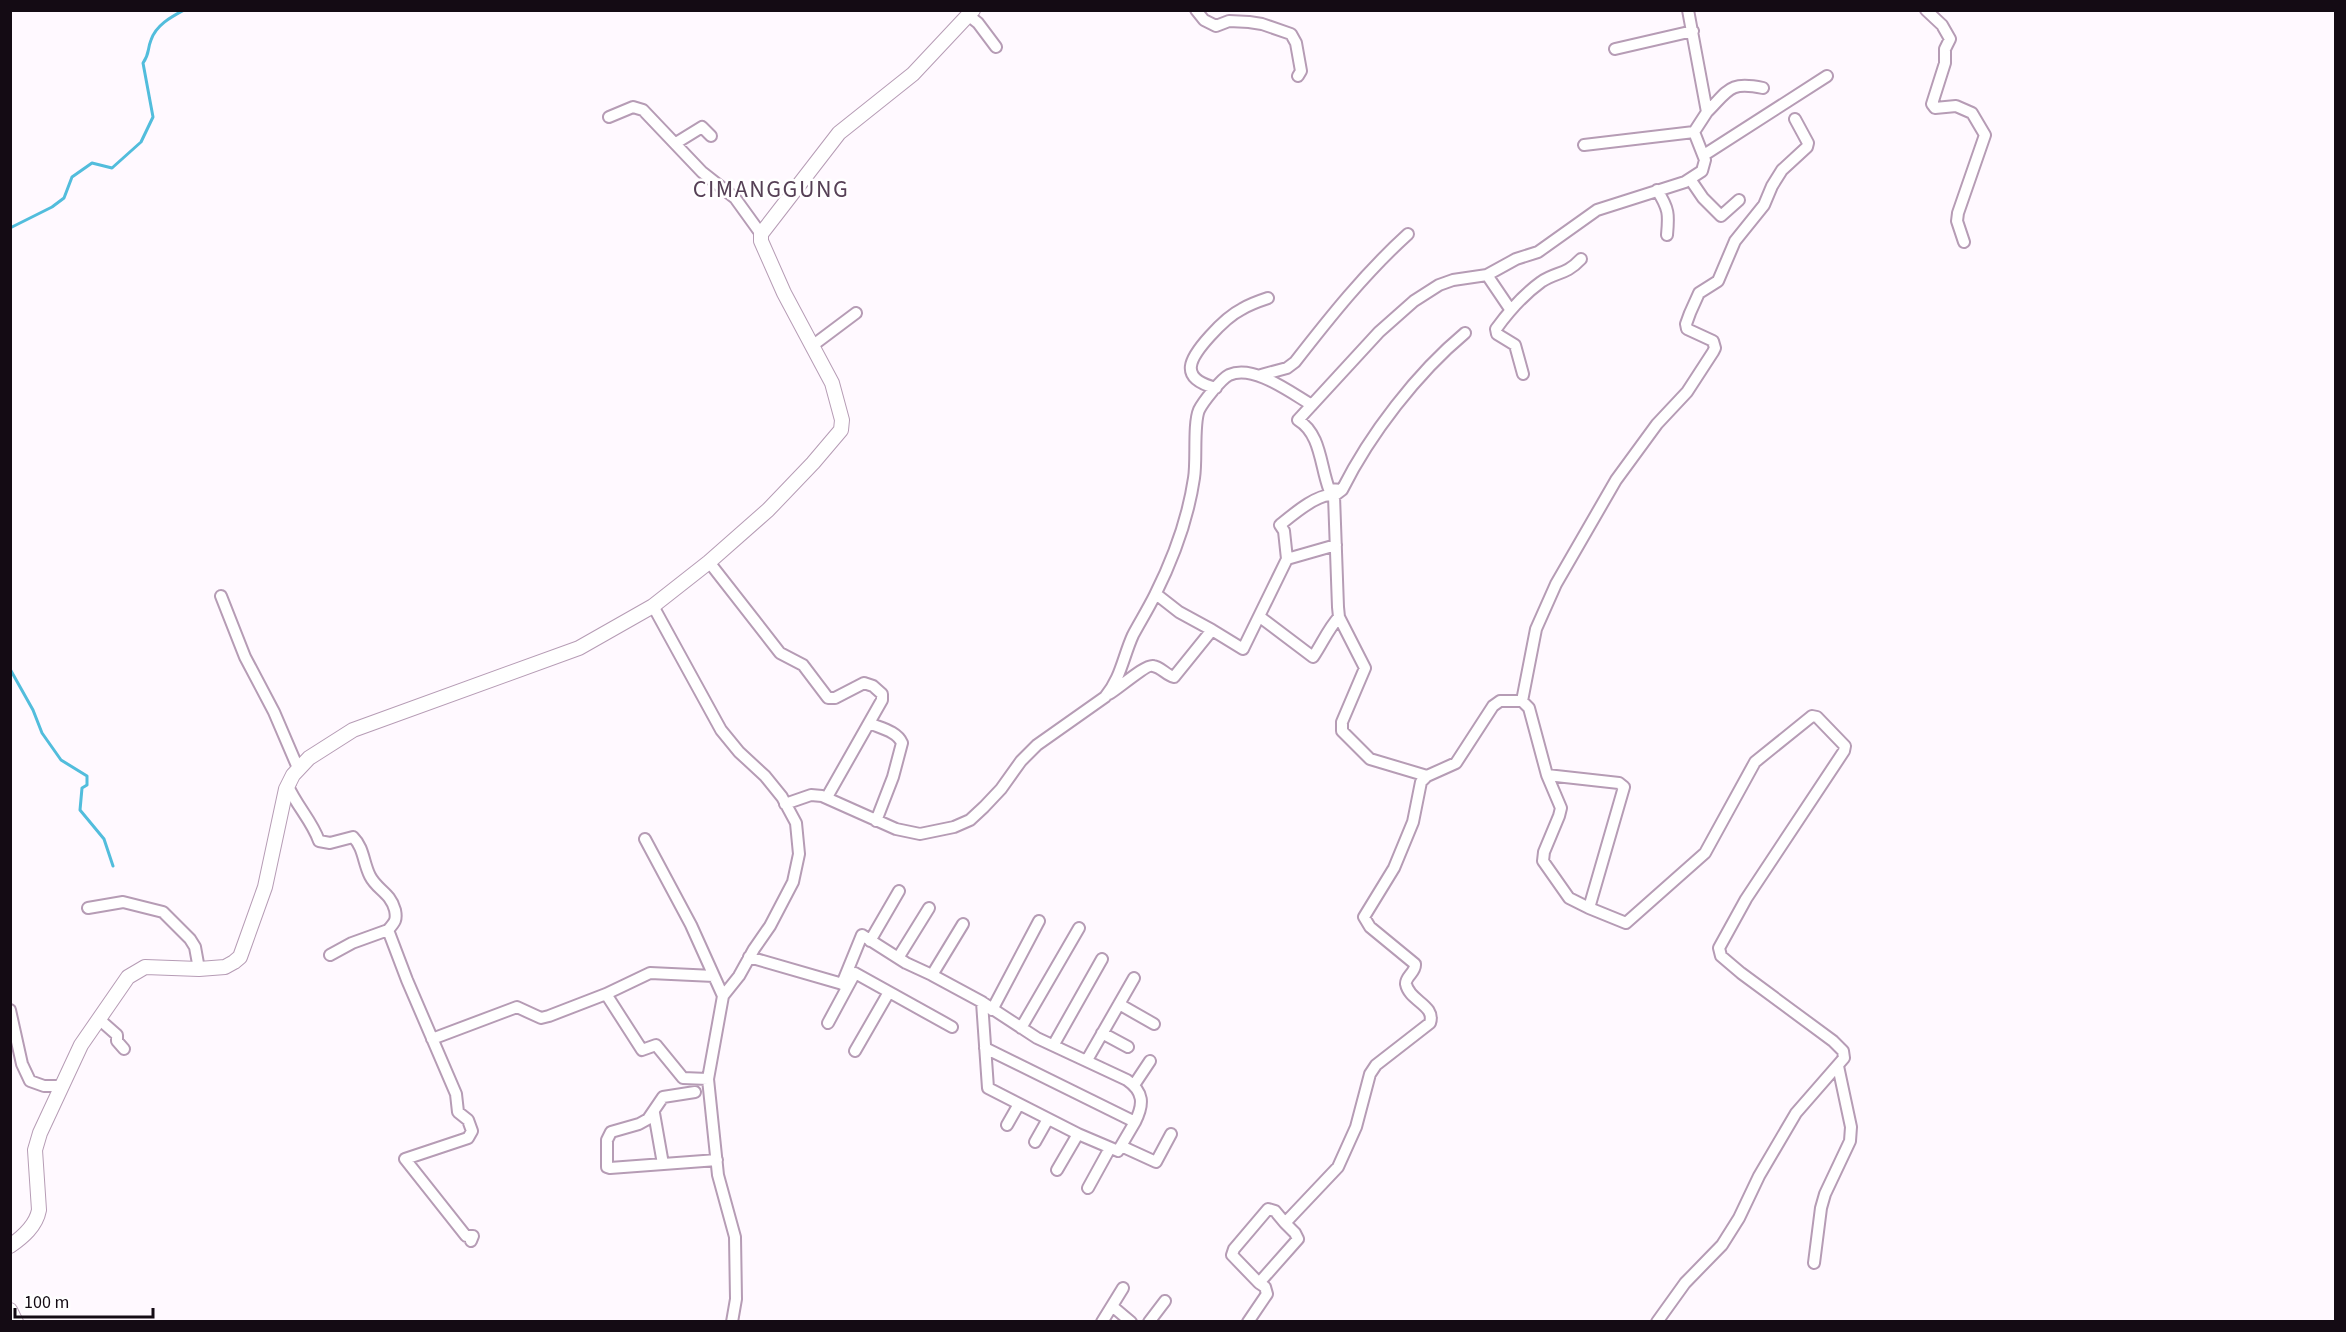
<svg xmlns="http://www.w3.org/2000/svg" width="2346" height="1332" viewBox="0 0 2346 1332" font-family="'Source Sans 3',sans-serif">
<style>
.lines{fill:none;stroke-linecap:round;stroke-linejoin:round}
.stream{stroke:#52bddc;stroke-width:3}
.minor-casing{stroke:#b69cb5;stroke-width:14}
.tertiary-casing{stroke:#b69cb5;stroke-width:16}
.minor{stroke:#fff;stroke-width:10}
.tertiary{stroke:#fff;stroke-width:14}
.labels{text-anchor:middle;stroke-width:5;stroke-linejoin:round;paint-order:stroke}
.quarter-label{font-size:24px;letter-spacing:1.5px;fill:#564056;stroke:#fff}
</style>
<rect width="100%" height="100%" fill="#fff9ff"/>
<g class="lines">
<path class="stream" d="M10,228L52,207L64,198L72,177L92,163L112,168L141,142L153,117L143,63C150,53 147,50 151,40C156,25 171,17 184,10
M10,669L33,710L42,733L61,760L87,776V785L82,788L80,810L104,839L113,866"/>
<defs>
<path id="minor" d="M1196,10L1204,20L1216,26L1229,21L1249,22L1262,24L1291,34L1296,43L1301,71L1298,76
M1926,10L1942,25L1950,39L1945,49V63L1932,104L1935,108L1956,106L1972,113L1985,135L1958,213L1957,221L1964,242
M968,15L978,23L996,47
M1615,49L1693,31
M1707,112C1729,90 1729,81 1763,88
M609,117L633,107L643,110L702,172L735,198L761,234
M676,143L702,127L711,136
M1584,145L1694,132L1707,112L1688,10
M1704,155L1827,76
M1690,179L1703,198L1721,216L1739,200
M1657,190C1669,209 1669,214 1667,235
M1487,275L1510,309
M812,346L856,313
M1523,374L1515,345L1497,334L1496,329C1509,311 1523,295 1541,282C1557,271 1565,276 1581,259
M1261,375L1287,368L1295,362C1330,317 1365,273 1408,234
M1216,388C1177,378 1190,358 1210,336C1219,326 1230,315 1242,309C1250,304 1259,301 1268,298
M1342,490C1370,434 1417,373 1465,333
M1287,559L1336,545
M709,562L780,653L803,665L828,698H835L864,683L873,686L882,694V700L827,797
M1156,594L1179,612L1212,630
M221,596L245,657L274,712L298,768
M653,606L721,730L739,752L765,776L782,797L796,823L799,854L793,882L770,926L754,949L739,976L723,996L708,1079L718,1175L735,1237L736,1299L732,1322
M1260,617L1313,657C1322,644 1328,629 1339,617
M1109,694C1118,689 1146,664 1153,666C1161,667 1166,675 1174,677L1212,630L1243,649L1287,559L1284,531L1280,525C1291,516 1320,491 1334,496
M1522,701L1529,708L1547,775L1561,808L1559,816L1544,852L1543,861L1569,898L1589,908
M869,723C880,728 897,731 902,743L893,777L876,821
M1547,775L1619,783L1624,787L1589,908L1626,923L1705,853L1755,762L1812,716L1817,717L1845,746L1844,751L1746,899L1719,948L1721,956L1741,973L1833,1041L1843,1051L1844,1058L1796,1113L1759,1176L1739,1218L1722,1245L1685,1283L1657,1322
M1427,776L1456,763L1493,706L1500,701H1522L1536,629L1556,584L1616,480L1657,424L1687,392L1713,352L1715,348L1713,341L1687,329L1686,324L1690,313L1699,293L1718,281L1735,241L1764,205L1772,186L1782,170L1807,147L1808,143L1795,119
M290,783L288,786C296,805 312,821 319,841L330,843L353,837C364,848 363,862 370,876C377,890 390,892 395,910C397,920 395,922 388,930L407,980L456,1094L458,1112L468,1120L472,1131L468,1138L405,1159L466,1236H473L471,1241
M785,804L811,795L822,796L896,829L920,834L954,827L970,820L984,807L1001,789L1021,761L1037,745L1105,697C1121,678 1123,657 1133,635C1140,622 1148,609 1155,595C1173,559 1188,519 1194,478C1197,461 1193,424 1199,410C1203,402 1221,379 1229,375C1254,364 1291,393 1312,405
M645,839L691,925L723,996
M88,908L123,902L163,912L190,939L195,947L199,969
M963,924L932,975L982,1002L988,1088L1078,1134
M870,941L899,891
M330,955L352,943L388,930
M749,957L846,985
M898,958L929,908
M842,984L862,935L906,963L932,975
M606,994L642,1050L656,1045L683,1078L708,1079
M982,1002L1037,1038L1127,1080C1144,1092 1144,1104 1135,1122L985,1048
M1119,1004L1154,1024
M10,1010L22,1064L30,1081L44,1086H61
M992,1010L1039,921
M100,1020L117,1035V1041L124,1049
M828,1023L855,973L952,1027
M1021,1028L1079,928
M1102,1033L1128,1047
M432,1039L517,1007L541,1018L549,1016L606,994L650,973L714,976
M1054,1044L1102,959
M855,1051L889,992
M1087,1060L1134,978
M1134,1085L1150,1061
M695,1092L663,1097L648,1119L639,1124L611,1132L607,1140V1167L610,1168L717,1160
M654,1113L663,1164
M1007,1125L1019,1104
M1035,1142L1048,1119
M1121,1146L1156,1162L1171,1134
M1057,1170L1078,1134L1118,1151L1135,1122
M1088,1188L1110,1148
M1814,1263L1821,1208L1825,1194L1850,1141L1851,1127L1838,1066
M1259,1283L1232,1255L1234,1249L1268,1209L1275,1211L1285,1223
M1112,1306L1131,1322
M1102,1322L1123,1288
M1149,1322L1165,1301
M1248,1322L1267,1294L1265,1287L1259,1283L1298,1239L1295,1233L1285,1223L1338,1167L1356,1127L1370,1074L1376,1065L1430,1023C1436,1005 1409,1001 1406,984C1405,977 1416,972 1415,964L1370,927L1364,917L1394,868L1413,822L1421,782L1427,776L1370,759L1342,731V722L1365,668L1339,617L1338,607L1334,496L1342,490L1329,489C1320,465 1321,434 1298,420L1379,332L1414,301L1439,285L1453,280L1487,275L1516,259L1538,252L1597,210L1685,182L1702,171L1705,160L1694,132"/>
<path id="tertiary" d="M10,1246C23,1237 36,1226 39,1210L35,1150L40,1133L81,1045L128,977L145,967L199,969L225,967L234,962L240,957L265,887L286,789L293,775L309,758L353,730L579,648L653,606L709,562L768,510L813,463L841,430L842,420L832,383L784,293L761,241V234L839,133L913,74L973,10
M10,1310L16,1322"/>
</defs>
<use href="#minor" class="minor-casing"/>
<use href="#tertiary" class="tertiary-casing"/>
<use href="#minor" class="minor"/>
<use href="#tertiary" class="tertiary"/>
</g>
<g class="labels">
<g class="quarter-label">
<text x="771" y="197">CIMANGGUNG</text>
</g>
</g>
<rect width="2346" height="1332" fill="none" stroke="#140b14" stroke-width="24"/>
<path d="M15 1308v9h138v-9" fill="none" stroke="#140b14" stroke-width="3"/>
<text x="24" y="1308" font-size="18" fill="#140b14" stroke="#ffffff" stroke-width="4.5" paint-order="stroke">100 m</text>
</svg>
